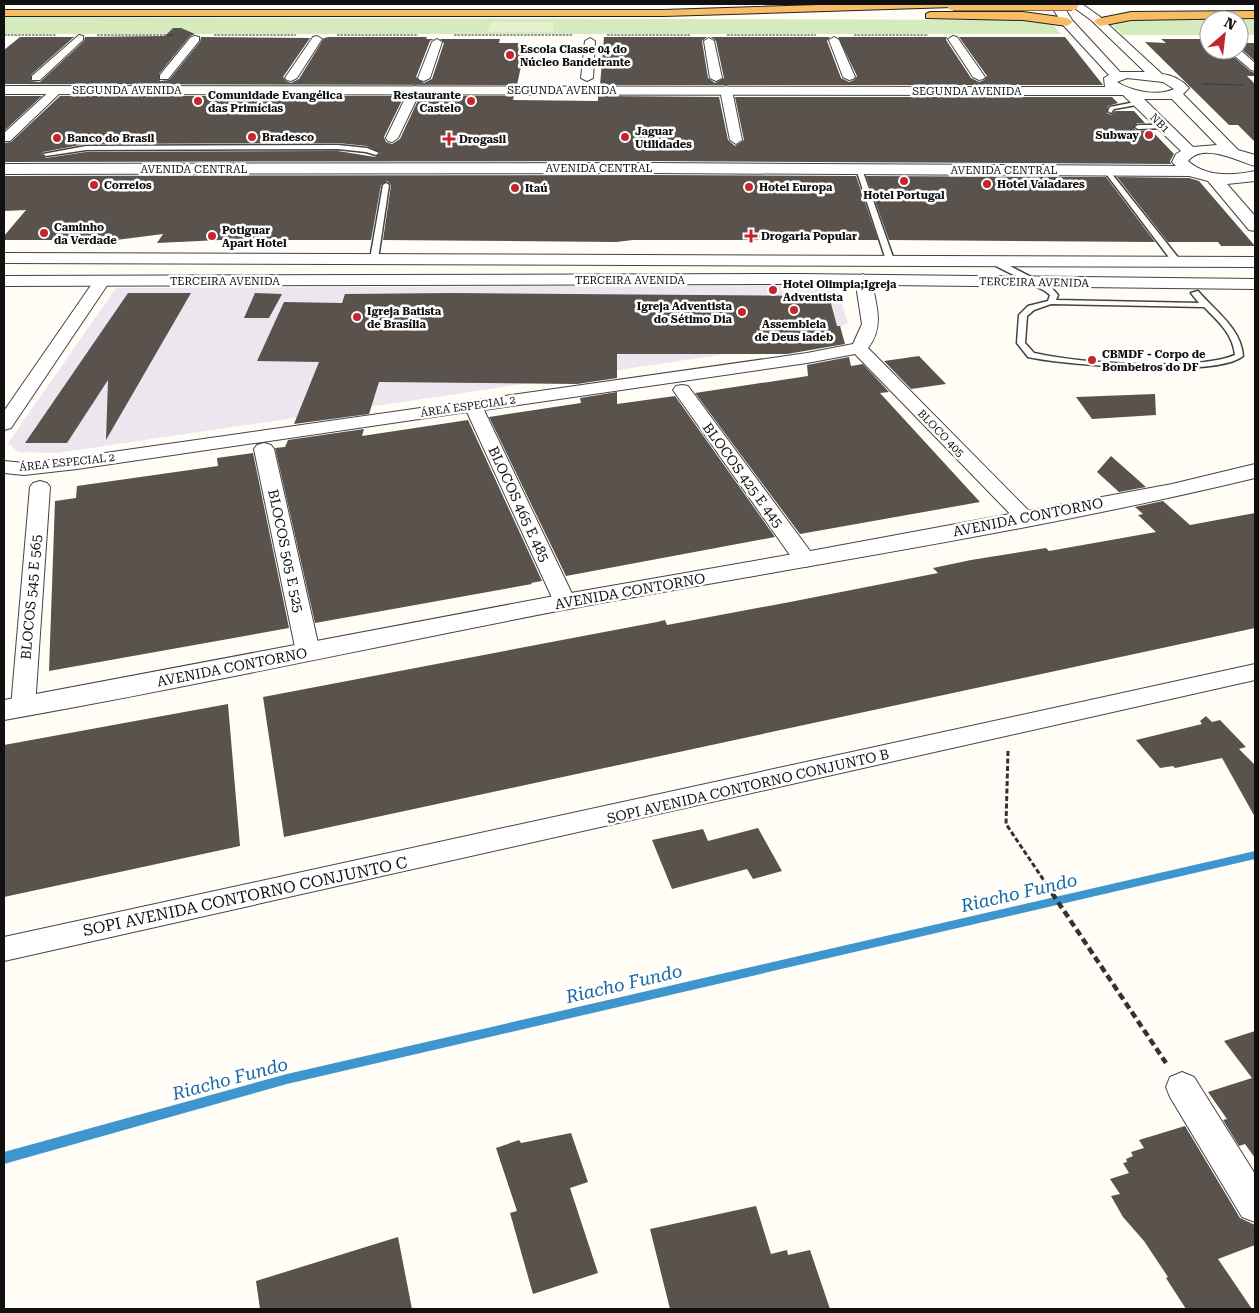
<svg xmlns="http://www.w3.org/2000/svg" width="1259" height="1313" viewBox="0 0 1259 1313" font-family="'Roboto Serif',serif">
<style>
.industrial{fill:#eee6ef}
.green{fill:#d5ebbd}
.pitch{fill:#e6f2cf}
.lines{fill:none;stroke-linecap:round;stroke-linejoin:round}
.stream{fill:#3f96cf;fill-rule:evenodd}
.building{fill:#5a524d;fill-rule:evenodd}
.service-casing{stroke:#444;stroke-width:3}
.minor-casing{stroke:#444;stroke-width:2}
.tertiary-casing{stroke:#444;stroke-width:2}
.trunk-casing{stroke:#222;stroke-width:2}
.path-far2{stroke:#333;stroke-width:1;stroke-dasharray:2.5 1;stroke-linecap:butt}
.path-far1{stroke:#333;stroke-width:3;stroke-dasharray:5 2.5;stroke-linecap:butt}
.path{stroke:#333;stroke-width:4.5;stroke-dasharray:7 4;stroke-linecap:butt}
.service{fill:#fff;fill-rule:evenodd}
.minor{fill:#fff;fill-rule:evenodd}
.tertiary{fill:#fff;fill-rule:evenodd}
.trunk{fill:#f7bc64;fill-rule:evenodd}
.trunk-bridge-casing{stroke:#222;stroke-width:14;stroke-linecap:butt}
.trunk-bridge{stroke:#f7bc64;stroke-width:13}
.poi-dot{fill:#c4262e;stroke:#fff;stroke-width:2}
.labels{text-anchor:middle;stroke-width:5;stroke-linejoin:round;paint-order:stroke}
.far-poi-label{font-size:11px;font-weight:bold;fill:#111;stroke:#fff;text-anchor:start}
.far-street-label{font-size:11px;fill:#111;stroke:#fff}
.street-label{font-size:14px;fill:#111;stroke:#fff}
.near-street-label{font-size:16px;fill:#111;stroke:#fff}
.near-water-label{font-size:18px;font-style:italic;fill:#1768a6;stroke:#fff}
</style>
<rect width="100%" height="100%" fill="#fffdf5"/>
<path class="industrial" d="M836,285L848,323L815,341L57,453L18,452L8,443L116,288Z"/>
<path class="green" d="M4,17L1030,20L1051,22L1061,34H4Z
M1255,19V35H1239V20H1209V35H1123L1110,23L1125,20Z"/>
<path class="pitch" d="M491,22H554L553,32H488Z"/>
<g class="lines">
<path class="stream" d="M1255,851V859L287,1084L4,1164V1152L287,1074Z"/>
</g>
<path class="building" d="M173,28H181L195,34L190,36L159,74L160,81L169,80L200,42L201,37L310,38L283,77L286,81L291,83L299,79L324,38L329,37H427L426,39H434L430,41L416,77L424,83L432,79L444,43L440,39H500L499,43H526L517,85L4,84V50L20,37H74L31,75V81L40,82L84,41L85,37L165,36Z
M604,37H707L702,41L708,78L715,83L724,78L716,41L711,37H830L827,41L841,78L849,82L854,80L857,76L838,37H947L946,40L971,78L979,82L984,80L987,76L959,37H1065L1103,85H600Z
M1161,39H1202L1209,42V50H1226L1250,71L1255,73V76H1247L1255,84V142L1238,125H1229L1145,42L1166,43Z
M1239,43H1255V61L1239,47Z
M4,96H42L4,131Z
M60,96H404L384,137L386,142L392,144L400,139L420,96H514L513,100L598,101V96L719,97L728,140L735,146L744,140L735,97H1112L1118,103L1108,106L1107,113L1111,115L1115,111H1134L1145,123H1137L1134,129L1138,131L1151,130L1174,154L1170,161L1171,164L651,161L4,162V143L11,142ZM338,143L367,146L381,153L375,157L338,151L86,152L46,158L41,154L43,152L86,144Z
M651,175L856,176L878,240H633L616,242L383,240L391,185L387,181L381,185L371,240H220L157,243L163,234L116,240H4V236L26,210L4,211V176Z
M866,176L1106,177L1155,242L889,240Z
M1117,177L1189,178L1199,181L1255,246H1221L1218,242H1168Z
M128,293H191L106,440L108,380L67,443H25Z
M255,293L282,294L269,318H244Z
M453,293L829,296L837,326H840L845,344L787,354H617V378L577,384L379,382L369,414L294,424L319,362L257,361L284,302L342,303L345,294Z
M919,356L946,384L911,389L884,361Z
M849,357L851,366L863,364L889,392L880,393L980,502L800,534L695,393L808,376L807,365Z
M617,392V404L675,396L775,537L566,576L489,417L581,403L580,398Z
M1155,394L1156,415L1092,419L1076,397Z
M468,420L542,581L531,583L532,584L315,623L275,448L285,447L288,440L364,429L362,436Z
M253,453L289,628L49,671L55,501L76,498L77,486L218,466L217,458Z
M1111,456L1146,487L1119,492L1097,472Z
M1163,501L1190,525L1255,513V628L284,837L263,697L657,622L665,620L667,625L790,602L938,573L933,568L971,560L1046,548L1049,551L1156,532L1138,515L1143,514L1135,507Z
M228,704L240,846L4,897V745Z
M1206,716L1212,722L1220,720L1246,747L1239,749L1255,765V817L1222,758L1175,768L1173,766L1160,768L1136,740L1202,724L1200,721Z
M758,828L782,871L753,879L747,869L672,889L652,840L703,829L708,841Z
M1255,1031V1158L1245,1144L1239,1146L1223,1120L1227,1119L1208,1092L1252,1078L1224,1041Z
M1185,1126L1240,1218L1255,1225V1245L1218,1259L1252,1309H1186L1166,1278L1168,1277L1144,1241L1123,1217L1111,1196L1120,1194L1110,1179L1129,1173L1123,1163L1127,1162L1126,1159L1133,1156L1131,1152L1144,1148L1139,1140Z
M571,1133L588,1182L570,1188L598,1273L533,1294L510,1213L517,1211L496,1148L519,1140L521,1143Z
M756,1206L771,1254L787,1250L788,1255L810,1250L830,1309H670L650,1229Z
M398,1237L412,1309H260L256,1281Z"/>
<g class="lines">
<defs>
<path id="service" d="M1140,101L1142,104L1114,109L1111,113L1108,111L1110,107Z
M1164,125L1167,127L1166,128L1138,129L1135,127L1138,125Z
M338,145L367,148L379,153L376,155L366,152L338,149L86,150L46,156L43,154L86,146Z
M859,167L862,169L894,260L893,262L886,260L856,169Z
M1104,169H1108L1180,260V264H1174L1104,171Z
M386,183L389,185L378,259L374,261L370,259L383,185Z
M990,259H996L1051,287L1058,295L1056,300L1199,303L1191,293L1198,291C1215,311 1241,328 1243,356C1217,378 1064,365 1028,357L1017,343L1019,315L1028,306L1048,301L1050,295L1045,291L990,263ZM1051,304L1204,307C1218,321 1233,334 1235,355C1193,372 1079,363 1034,353L1025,343L1027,316L1034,310Z"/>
<path id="minor" d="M79,35L83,36V40L40,80H32V76Z
M195,36L199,37V41L168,79H160V75L191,37Z
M317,36L322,39L297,78L291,81L287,80L285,78L313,37Z
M953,36L957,37L985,77L983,79L979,80L973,77L948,39Z
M834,37L839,40L855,77L853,79L849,80L843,77L829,40Z
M590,38L595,41L593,78L587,81L581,78L585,41Z
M709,38L714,41L722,78L716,81L710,78L704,41Z
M437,39L442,42L430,78L424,81L420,80L418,78L432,42Z
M1239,49L1255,63V71L1251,70L1228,50Z
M57,86L61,88V92L10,141H4V133L53,88Z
M415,86L421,90L398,138L392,142L388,141L386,138L409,90Z
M726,86L732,90L742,140L736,144L730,140L720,90Z
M863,274L871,279C876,303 885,327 868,348L1031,513L1034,517L1031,521L1024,523L1017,521L855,354L807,363L484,410L576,602L573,607L565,609L557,607L554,602L467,412L77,469L24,475L4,473V461L24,463L77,457L807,353L853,344L862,324L855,279Z
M102,276L110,281L11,428L4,430V411L96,278Z
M682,385L688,386L813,555L816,560L813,565L805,567L797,565L673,390L676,386Z
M264,443L271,445L274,449L320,652L316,657L308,660L300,657L296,652L254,449L257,445Z
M40,481L47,483L50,487L35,707L32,713L23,715L14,713L11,707L30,487L33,483Z
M1255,664V680L4,961V937Z
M1182,1072L1194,1077L1255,1174V1222L1242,1217L1170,1097L1166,1087L1170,1077Z"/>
<path id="tertiary" d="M1050,4H1062L1072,20L1120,72H1145L1091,20L1069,4H1082L1099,16L1162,74C1172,75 1182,80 1189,88L1183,94L1238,150L1255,155V166C1237,161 1203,142 1188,161C1206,177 1232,176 1255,171V181L1227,184L1255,216V231L1249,230L1208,181L1189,176L651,173L4,174V164L651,163L1176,166L1172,162L1176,154L1181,151L1123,95L4,94V86L1105,87L1104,78L1109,75L1063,25ZM1127,78L1163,82L1174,89C1158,97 1131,91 1117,82ZM1144,99H1172L1217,145L1193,147Z
M4,253L1255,257V267L4,263Z
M800,274L1255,279V289L800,284L4,286V276Z
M1255,464V478C1027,533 794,567 563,610C377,646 191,687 4,720V700L565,594L805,552L1172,484Z"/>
<path id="trunk" d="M850,4H959L953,7L664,16H4V10H664Z
M930,12H1023L1067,18L1073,22L1067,26L1023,20L926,18V14Z
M1131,12L1255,11V18L1131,20L1100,26L1094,22L1096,19Z"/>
</defs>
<use href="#service" class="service-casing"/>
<use href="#minor" class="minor-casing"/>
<use href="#tertiary" class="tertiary-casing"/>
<use href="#trunk" class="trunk-casing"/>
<path class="path-far2" d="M4,35H56
M97,35H173
M214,35H296
M337,35H418
M454,35H573
M607,35H691
M727,35H816
M854,35H928
M1202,84L1244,85"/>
<path class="path-far1" d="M1008,751L1006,824L1053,894"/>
<path class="path" d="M1052,893L1166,1063"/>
<use href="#service" class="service"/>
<use href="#minor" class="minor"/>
<use href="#tertiary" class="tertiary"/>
<use href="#trunk" class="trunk"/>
<defs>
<path id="trunk-bridge" d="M953,4H1072"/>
</defs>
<use href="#trunk-bridge" class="trunk-bridge-casing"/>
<use href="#trunk-bridge" class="trunk-bridge"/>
</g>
<g class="poi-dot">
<circle cx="510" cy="55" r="5"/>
<circle cx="198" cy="101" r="5"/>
<circle cx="471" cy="101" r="5"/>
<circle cx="1149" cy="135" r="5"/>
<circle cx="252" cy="137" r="5"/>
<circle cx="625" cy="137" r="5"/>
<circle cx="57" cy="138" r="5"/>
<path d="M446.5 131.5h5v5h5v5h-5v5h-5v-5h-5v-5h5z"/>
<circle cx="904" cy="181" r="5"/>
<circle cx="987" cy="184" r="5"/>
<circle cx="94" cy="185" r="5"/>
<circle cx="749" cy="187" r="5"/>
<circle cx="515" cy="188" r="5"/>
<circle cx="44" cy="233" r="5"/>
<circle cx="212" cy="236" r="5"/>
<path d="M748.5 228.5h5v5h5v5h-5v5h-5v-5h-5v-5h5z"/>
<circle cx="773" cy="290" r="5"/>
<circle cx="794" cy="310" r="5"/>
<circle cx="742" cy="312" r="5"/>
<circle cx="357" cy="317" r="5"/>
<circle cx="1092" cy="360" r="5"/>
</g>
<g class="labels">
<g class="far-poi-label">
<text x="520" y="53">Escola Classe 04 do<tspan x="520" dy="13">Núcleo Bandeirante</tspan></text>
<text x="208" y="99">Comunidade Evangélica<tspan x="208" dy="13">das Primícias</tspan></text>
<text x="461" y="99" text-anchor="end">Restaurante<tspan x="461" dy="13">Castelo</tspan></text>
<text x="635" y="135">Jaguar<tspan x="635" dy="13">Utilidades</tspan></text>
<text x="1139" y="139" text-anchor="end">Subway</text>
<text x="262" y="141">Bradesco</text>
<text x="67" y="142">Banco do Brasil</text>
<text x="459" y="143">Drogasil</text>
<text x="997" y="188">Hotel Valadares</text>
<text x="104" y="189">Correios</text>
<text x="759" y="191">Hotel Europa</text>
<text x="525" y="192">Itaú</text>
<text x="904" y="199" text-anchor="middle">Hotel Portugal</text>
<text x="54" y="231">Caminho<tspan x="54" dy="13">da Verdade</tspan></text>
<text x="222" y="234">Potiguar<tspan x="222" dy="13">Apart Hotel</tspan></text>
<text x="761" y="240">Drogaria Popular</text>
<text x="783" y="288">Hotel Olimpia;Igreja<tspan x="783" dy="13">Adventista</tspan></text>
<text x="732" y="310" text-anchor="end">Igreja Adventista<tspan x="732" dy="13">do Sétimo Dia</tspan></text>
<text x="367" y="315">Igreja Batista<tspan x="367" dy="13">de Brasília</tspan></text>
<text x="794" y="328" text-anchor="middle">Assembleia<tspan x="794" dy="13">de Deus ladeb</tspan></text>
<text x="1102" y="358">CBMDF - Corpo de<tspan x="1102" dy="13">Bombeiros do DF</tspan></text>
</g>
<g class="far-street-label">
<text x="127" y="94">SEGUNDA AVENIDA</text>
<text x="562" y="94">SEGUNDA AVENIDA</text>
<text x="967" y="95">SEGUNDA AVENIDA</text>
<text transform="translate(1160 123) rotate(45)" y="4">NB1</text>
<text x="599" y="172">AVENIDA CENTRAL</text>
<text x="194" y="173">AVENIDA CENTRAL</text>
<text x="1004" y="174">AVENIDA CENTRAL</text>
<text x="630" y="284">TERCEIRA AVENIDA</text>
<text x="225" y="285">TERCEIRA AVENIDA</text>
<text transform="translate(1034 282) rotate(1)" y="4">TERCEIRA AVENIDA</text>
<text transform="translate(468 406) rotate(-8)" y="4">ÁREA ESPECIAL 2</text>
<text transform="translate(941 433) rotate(46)" y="4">BLOCO 405</text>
<text transform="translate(67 462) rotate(-6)" y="4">ÁREA ESPECIAL 2</text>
</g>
<g class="street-label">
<text transform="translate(743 475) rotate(54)" y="5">BLOCOS 425 E 445</text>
<text transform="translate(519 504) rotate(65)" y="5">BLOCOS 465 E 485</text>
<text transform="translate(1028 517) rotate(-11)" y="5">AVENIDA CONTORNO</text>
<text transform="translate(286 551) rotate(78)" y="5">BLOCOS 505 E 525</text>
<text transform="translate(630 591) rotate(-10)" y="5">AVENIDA CONTORNO</text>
<text transform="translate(31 597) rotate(-85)" y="5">BLOCOS 545 E 565</text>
<text transform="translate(232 667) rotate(-11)" y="5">AVENIDA CONTORNO</text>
<text transform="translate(748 786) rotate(-13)" y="5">SOPI AVENIDA CONTORNO CONJUNTO B</text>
</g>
<g class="near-street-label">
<text transform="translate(245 896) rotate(-12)" y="6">SOPI AVENIDA CONTORNO CONJUNTO C</text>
</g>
<g class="near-water-label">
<text transform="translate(1019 893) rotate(-13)" y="6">Riacho Fundo</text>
<text transform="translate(624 984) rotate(-13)" y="6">Riacho Fundo</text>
<text transform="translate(230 1079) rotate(-15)" y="6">Riacho Fundo</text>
</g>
</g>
<rect width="1259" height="1313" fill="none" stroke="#111111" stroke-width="10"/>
<g transform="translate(1224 35) rotate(28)"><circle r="24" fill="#ffffff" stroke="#a0a0a0"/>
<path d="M0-4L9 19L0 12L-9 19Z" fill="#c4262e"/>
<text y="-8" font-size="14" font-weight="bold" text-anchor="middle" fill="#111111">N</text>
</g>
</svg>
